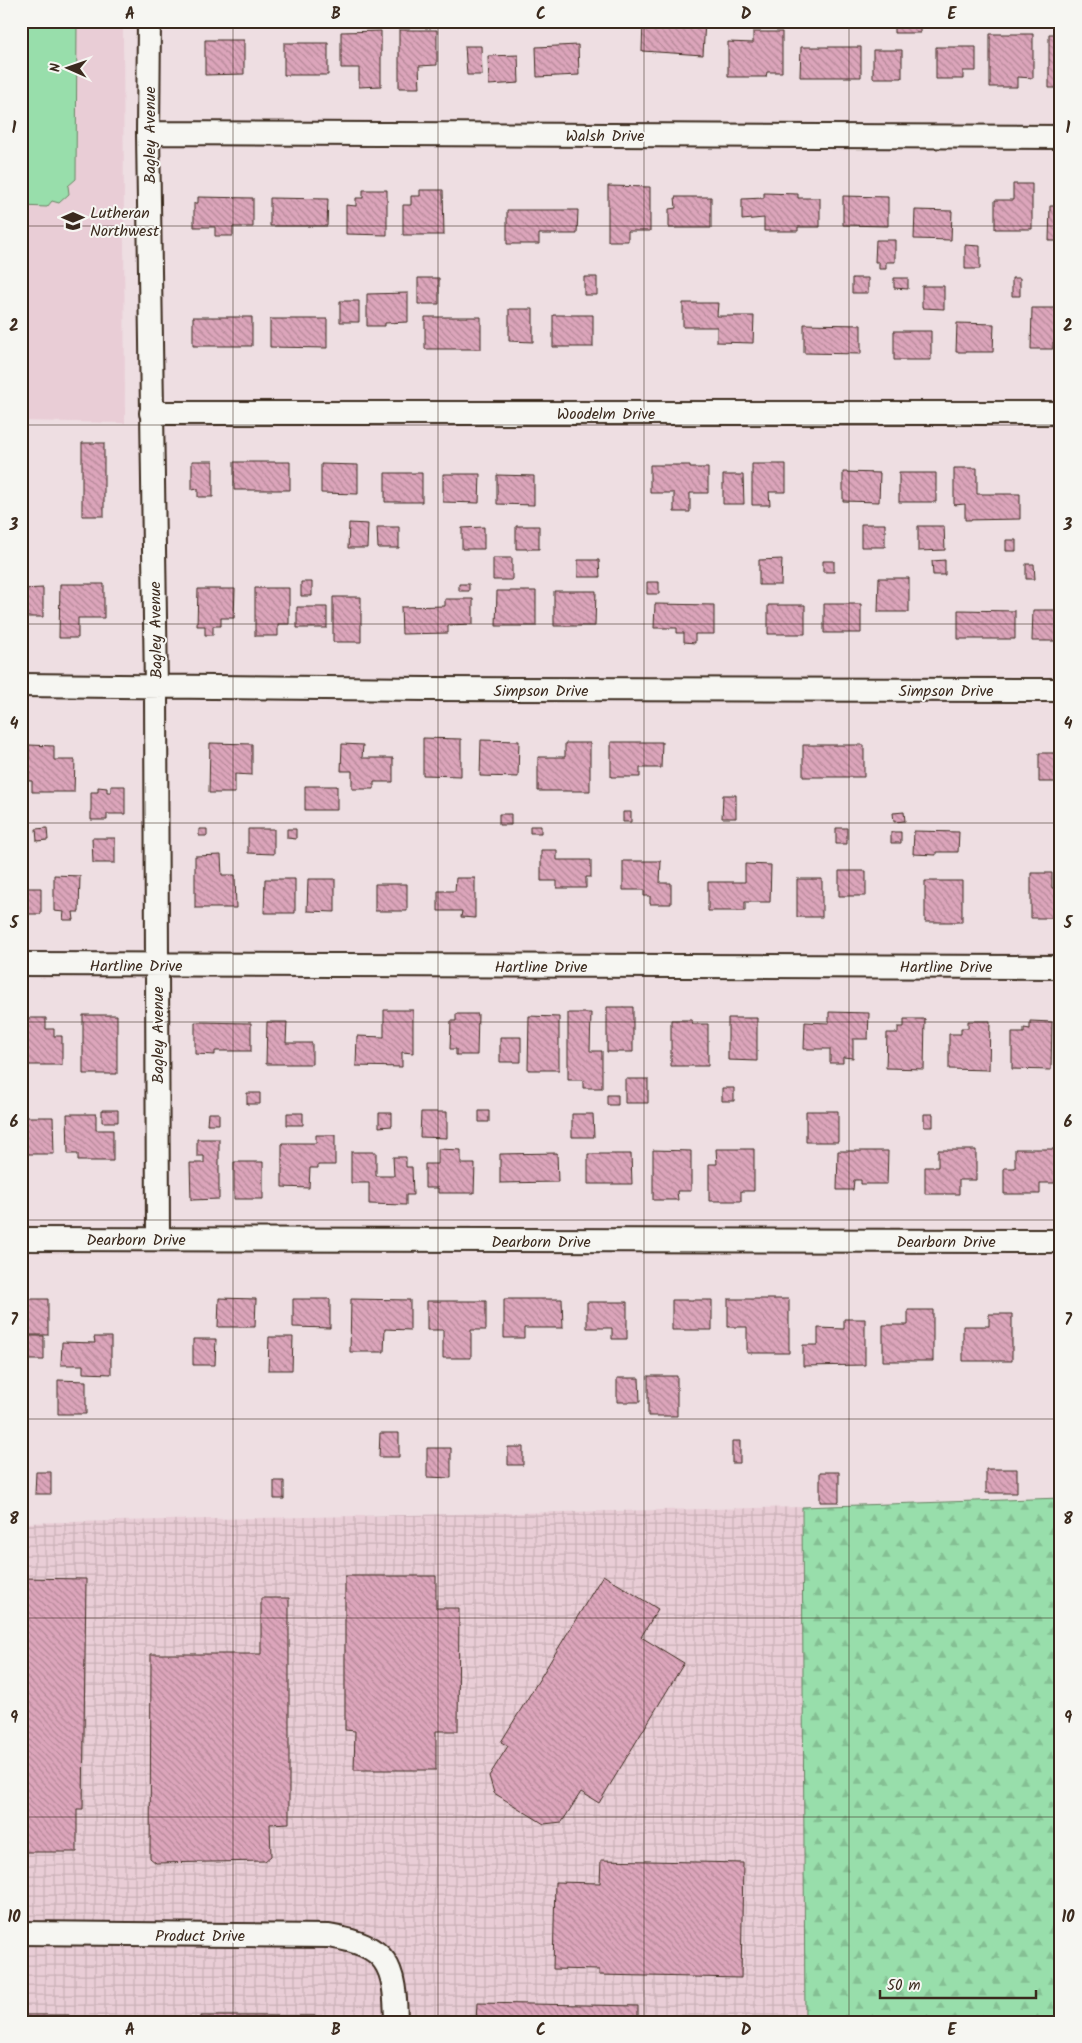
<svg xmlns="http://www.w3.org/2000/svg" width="1082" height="2043" viewBox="0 0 1082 2043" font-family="Kalam,sans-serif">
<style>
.built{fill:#e9cdd6}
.industrial{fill:url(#industrial-grid)}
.grass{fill:#98deab;stroke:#6a8464}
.forest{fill:url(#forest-firs);stroke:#6a8464}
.building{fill:url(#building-back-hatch);stroke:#3b2a1e}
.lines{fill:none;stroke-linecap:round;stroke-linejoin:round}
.minor-casing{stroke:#3b2a1e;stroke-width:26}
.minor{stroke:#f6f6f2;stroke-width:22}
.grid{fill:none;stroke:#3b2a1e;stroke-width:1;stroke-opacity:0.55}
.labels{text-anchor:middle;stroke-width:4;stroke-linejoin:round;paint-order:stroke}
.street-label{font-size:16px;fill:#3b2a1e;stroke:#f6f6f2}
.poi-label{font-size:16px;fill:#3b2a1e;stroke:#f6f6f2;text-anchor:start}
.neatline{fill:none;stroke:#3b2a1e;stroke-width:2}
.grid-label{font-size:16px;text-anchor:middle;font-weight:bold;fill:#3b2a1e}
</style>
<defs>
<pattern id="industrial-grid" width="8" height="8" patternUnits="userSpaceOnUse" patternTransform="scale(1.25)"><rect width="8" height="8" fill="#e9cdd6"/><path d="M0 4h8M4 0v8" fill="none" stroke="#c9b0b7"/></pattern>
<pattern id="forest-firs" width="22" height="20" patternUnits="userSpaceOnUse" patternTransform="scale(1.25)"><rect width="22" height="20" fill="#98deab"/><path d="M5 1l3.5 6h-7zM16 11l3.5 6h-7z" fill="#84bf93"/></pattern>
<pattern id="building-back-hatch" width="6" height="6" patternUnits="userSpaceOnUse" patternTransform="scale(1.25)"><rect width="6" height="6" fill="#dca5bb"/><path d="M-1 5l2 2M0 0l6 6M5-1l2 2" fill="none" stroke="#b48797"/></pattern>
</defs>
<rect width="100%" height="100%" fill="#eedee2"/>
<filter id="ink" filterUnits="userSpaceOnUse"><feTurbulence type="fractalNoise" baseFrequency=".02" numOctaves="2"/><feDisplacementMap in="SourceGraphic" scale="10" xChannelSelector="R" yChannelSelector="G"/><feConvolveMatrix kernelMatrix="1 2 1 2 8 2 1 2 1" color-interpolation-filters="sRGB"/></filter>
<g filter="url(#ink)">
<path class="built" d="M21,21H123L125,423L21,421Z"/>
<path class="industrial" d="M802,1507L805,2022H21V1523Z"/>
<path class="grass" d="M21,21H77L76,179L68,186L69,194L59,203L52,201L47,207L21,206Z"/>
<path class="forest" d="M1061,1498V2022H805L802,1507Z"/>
<path class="building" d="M643,21H705L703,55L642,51Z
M894,21H920V33H894Z
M399,30H437V65L419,66L420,88H399Z
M381,31V86L359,87V68H341V32Z
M753,32H782V72H767L766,77H728V42L753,43Z
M990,34H1033V78L1017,77V87H990Z
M1049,34H1061V88H1049Z
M205,40H244V74L205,75Z
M284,43H328V75H284Z
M578,45L579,75L537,77L536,47Z
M465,46H481L482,75H467Z
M801,47H861V77H800Z
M936,47H976V71H963V79H936Z
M873,50H902V78H873Z
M518,55L519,83L489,85L488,56Z
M1013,184H1032V229H995V200H1013Z
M608,186L650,187V231H628V241H608Z
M363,190H387V235L346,234V205L356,206V198H363Z
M420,190H443L444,235H403V205H411V196H420Z
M764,193L798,194V198H820V227H798V231H764V218L742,220V199L764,198Z
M843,196L888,197V226L843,225Z
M198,197L253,198V227H233V236H215V227H194V203H198Z
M675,197H711V228H669V209L676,208Z
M270,198L328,199L327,226H270Z
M1050,206H1061V241H1049Z
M507,210H578L577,234H539V244H507Z
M915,210L952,211L951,240L914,239Z
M876,240H895V262H886V269H879V262H875Z
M965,245L980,246V269H965Z
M584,277H597V295H584Z
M418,278H439V304H418Z
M852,278H868V293H852Z
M894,278H908V289L894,288Z
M1012,278H1020V296H1012Z
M922,286H944V309L922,308Z
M408,293V322L385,323V326H367V294Z
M340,301H359V322H340Z
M683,303H718L717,316H754L753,343L717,342V327H683Z
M1032,308H1061V342H1053V349H1031Z
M509,309H533V342L509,341Z
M553,315H593V347H553Z
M193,317H252V346H193Z
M425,317H481V349H425Z
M270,319H327V348L270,347Z
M957,323L994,324L993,352H956Z
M804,324L861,325V354L804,353Z
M894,331H931V360H894Z
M82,443H104V516H82Z
M192,461H213V497H198V489L192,490Z
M234,462H290V490H234Z
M321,464L358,465V494L321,493Z
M752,464H786V492H769L770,505H752Z
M650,465H690V468H708V493H690V512H674V493H650Z
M954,468H977V494H1020V519L965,520V504L954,505Z
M843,472L880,473L879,502L843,501Z
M385,473H422V502H385Z
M899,473H936V502H899Z
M443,474H480L479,503L443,502Z
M497,475L534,476V505L497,504Z
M723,475H743L744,504H723Z
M349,523L368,524L367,548H348Z
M861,524H885V547H861Z
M516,526H539V549H516Z
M918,526H944L945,550L918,551Z
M377,527H399V548H378Z
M484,527V549H462V528Z
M1006,540H1016V551H1006Z
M493,558H512V580H493Z
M782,559L781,585H759V560Z
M578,560H599L600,577H578Z
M945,560V575H933L932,561Z
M823,561H834V572H823Z
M1026,564H1034L1035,579H1026Z
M879,578H909V612H878Z
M301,582H312V596H301Z
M647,582H659V594H647Z
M60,584H104V618H78V638H59Z
M459,584H469V591H459Z
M43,588V617H21V589Z
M255,588H289V624H278V636H255Z
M198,589H235L234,618H221V626H213V635H205V626H197Z
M497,591H536V626H496Z
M554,591H596L595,626H554Z
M333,597H361V642H333Z
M445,599H473V624L448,625V633L402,634L401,607L445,606Z
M655,604L714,605V634H695V643L684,642V633H677V628H654Z
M824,604H861V633H824Z
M768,605H805V634H768Z
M297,607H327V628H297Z
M958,610L1015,611V639H958Z
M1033,610H1061V641H1032Z
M423,738L461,739V776L423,775Z
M481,740L519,741L518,777L480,776Z
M611,742H662L661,768H640V777H611Z
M210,743L252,744V775L235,774V793H209Z
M565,743H590V791H538V757H565Z
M342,744L363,745L362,758H393V782H374V789H352V771H341Z
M29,745L54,746V760H75L74,792H32V781H29Z
M803,745H864V777H803Z
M1039,753H1061V782H1039Z
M111,786H125V814H107V820H91V792H98V787L107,788V792H111Z
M305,786H337V810H305Z
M723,795H736V818H722Z
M623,812H631V822H623Z
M904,812L905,821L894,822L893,813Z
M499,814H511V825H499Z
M530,826H541V833H530Z
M47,828L48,840L37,841L36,829Z
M836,828H847V844H836Z
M199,829H207V836H199Z
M248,829H274V854L248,853Z
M287,829H296V839L287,838Z
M914,831L959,832L958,852H936V855L913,854Z
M891,832H901V843H891Z
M92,838H115V863H93Z
M541,850H557V860H591V877H586V888H557V881H541Z
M221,855L222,875H235L236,908H195V856Z
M623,861H661L660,883H671V904H650V896H644V890H623Z
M745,864L771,865L770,902H745V911H708V882H745Z
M839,871H866V896H839Z
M1031,873H1052V888H1061V918H1031Z
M54,875L80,876L79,912H73L74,920H63L64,912L54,911Z
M456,878H475V918L461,917L462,911H438V891H455Z
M265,879H295V913H264Z
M308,879H335V912L307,911Z
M797,879H822V917H797Z
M21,880H24V888H41V914H24L23,911H21Z
M925,881H962V922H925Z
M375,884H407V911H375Z
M607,1007H633V1052H607Z
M384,1010H413V1053L402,1052V1067L356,1066L357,1036L384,1037Z
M829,1012L869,1013L868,1039H853V1058L843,1057V1063H830V1049H804L805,1022L829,1023Z
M568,1013H591L590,1051H602V1088H583V1080H568Z
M456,1014H478L477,1055H456V1049H450L451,1021H456Z
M83,1015H117V1074H83Z
M529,1016L559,1017V1070H528Z
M26,1018H46V1029H54V1036H62V1065H25Z
M728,1018H757V1061L728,1060Z
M904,1019H925L924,1069L886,1068L887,1033H898V1027H904Z
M671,1020H692L693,1024H708V1066H671Z
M968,1021H990L989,1070L949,1069V1034H961V1028H968Z
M1030,1021L1052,1022L1051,1070L1012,1069V1033H1024V1028L1030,1029Z
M195,1022L251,1023V1051H215V1055L195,1054Z
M267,1022H287L286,1043H312V1064H266Z
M500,1037H521V1062H500Z
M625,1079H648V1103H625Z
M722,1088H734V1101H722Z
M247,1093H260V1104H247Z
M607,1095H618V1105H607Z
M102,1110H118V1122H102Z
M479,1111H489V1122H479Z
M806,1111H838V1142H806Z
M421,1112H447V1138L420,1137Z
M208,1113H219V1124H207Z
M287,1113H303V1125H287Z
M379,1113H392V1126L379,1127Z
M67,1114H96V1130H113V1161H78V1154H68Z
M572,1114H593L594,1137H572Z
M924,1114H933V1127H924Z
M21,1117H53L54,1154H21Z
M316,1135H335V1165H318V1168H310L309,1188L282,1187V1143H316Z
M197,1139H219V1199L191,1200L190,1163H204V1156H197Z
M438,1149L461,1150V1164H475L474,1193H438V1188H425V1164H438Z
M716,1149H754V1191H741V1201H709V1164H717Z
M1015,1149H1056V1183H1040V1194H1004V1168H1015Z
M653,1150L691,1151V1191H677L678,1200H653Z
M938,1150H976V1180H959V1194H925V1167H938Z
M838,1151H888L887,1184H861V1180H854L853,1190H837Z
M351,1152H376V1176H394L393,1157H406V1167H412L413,1195H406V1205L369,1204V1183H351Z
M557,1153L558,1182L500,1183V1154Z
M588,1154H631L632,1184H588Z
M234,1162H263V1199H234Z
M219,1298L256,1299L255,1327H218Z
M24,1299H48V1335H24Z
M293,1299H330V1328L293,1327Z
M351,1299L410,1300V1330L385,1329L384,1352H350Z
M504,1299H562L563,1328H524V1338H504Z
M728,1299H789V1353H747V1327H728Z
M672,1300H712V1330H672Z
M427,1301H486V1330H471V1358H443V1330H427Z
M587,1302H627V1339H612V1328H587Z
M908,1310H933V1361H883V1325H908Z
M989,1314H1012V1361H963V1326H989Z
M844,1319H865V1365L803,1366V1345H818V1328L844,1329Z
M21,1336H44V1360H21Z
M94,1337H111V1374L83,1373V1365H61L62,1342L95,1343Z
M269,1337H293L292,1370H268Z
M193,1339H216L215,1365H193Z
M648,1376H677V1416H648Z
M617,1378H639L640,1402H617Z
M58,1380L86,1381V1414H58Z
M380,1433H399V1457H379Z
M732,1441H740V1463H732Z
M508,1447H523V1465H508Z
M427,1448H451V1478L427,1477Z
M986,1469H1017V1493H986Z
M36,1472H51V1494H35Z
M820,1472H839V1502H820Z
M274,1481H284V1499H274Z
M603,1575L658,1609L641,1637L684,1663L599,1803L581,1792L562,1822L544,1824L494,1793L489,1776L508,1746L501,1742Z
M345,1576H436V1608H459L458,1731H436V1770H354L355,1731L345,1730Z
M21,1578L86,1579L83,1809H77V1852H21Z
M261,1598H289V1823L270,1824L271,1856L265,1861L156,1863L150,1858L151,1654H261Z
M601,1860L743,1863L741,1978L599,1975V1970L553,1969L555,1882L600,1883Z
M477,2003L638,2006V2022H476Z
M21,2015H69V2022H21Z
M201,2016H316V2022H201Z"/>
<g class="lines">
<defs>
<path id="minor" d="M149,21L148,133L156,688L158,1239
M148,133L1061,137
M151,413H1061
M21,685L426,689L1061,690
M21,964L1061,967
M21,1239L1061,1241
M21,1933L329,1936C388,1946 395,1964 396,2022"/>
</defs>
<use href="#minor" class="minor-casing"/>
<use href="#minor" class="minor"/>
</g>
</g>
<path class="grid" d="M233,21V2022M438,21V2022M644,21V2022M849,21V2022M21,226H1061M21,425H1061M21,624H1061M21,823H1061M21,1022H1061M21,1220H1061M21,1419H1061M21,1618H1061M21,1817H1061"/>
<defs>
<symbol id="school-bare" viewBox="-9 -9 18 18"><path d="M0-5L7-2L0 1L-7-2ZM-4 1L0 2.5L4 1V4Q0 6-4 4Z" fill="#3b2a1e" stroke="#f6f6f2" stroke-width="2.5" paint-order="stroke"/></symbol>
</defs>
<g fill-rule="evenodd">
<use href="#school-bare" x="57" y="205" width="32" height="32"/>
</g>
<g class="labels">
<g class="street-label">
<text transform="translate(149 135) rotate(-90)" y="6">Bagley Avenue</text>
<text x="605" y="141">Walsh Drive</text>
<text x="606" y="419">Woodelm Drive</text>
<text transform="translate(155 630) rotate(-91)" y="6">Bagley Avenue</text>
<text x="541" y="696">Simpson Drive</text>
<text x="946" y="696">Simpson Drive</text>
<text x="136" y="971">Hartline Drive</text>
<text x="541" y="972">Hartline Drive</text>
<text x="946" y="972">Hartline Drive</text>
<text transform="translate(157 1035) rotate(-90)" y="6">Bagley Avenue</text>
<text x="136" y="1245">Dearborn Drive</text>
<text x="541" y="1247">Dearborn Drive</text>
<text x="946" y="1247">Dearborn Drive</text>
<text x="200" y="1941">Product Drive</text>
</g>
<g class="poi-label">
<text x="90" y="218">Lutheran<tspan x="90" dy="18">Northwest</tspan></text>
</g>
</g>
<rect width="1082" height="2043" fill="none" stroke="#f6f6f2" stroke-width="55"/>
<g transform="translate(68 68) rotate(272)" stroke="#f6f6f2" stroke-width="4" paint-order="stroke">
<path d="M0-4L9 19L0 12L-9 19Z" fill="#3b2a1e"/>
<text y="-8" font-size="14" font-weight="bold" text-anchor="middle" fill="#3b2a1e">N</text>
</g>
<path d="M880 1990v8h156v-8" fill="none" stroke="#3b2a1e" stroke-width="2.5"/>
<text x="887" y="1990" font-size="15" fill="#3b2a1e" stroke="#f6f6f2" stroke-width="4" paint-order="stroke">50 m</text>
<rect x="28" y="28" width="1026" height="1988" class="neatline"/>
<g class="grid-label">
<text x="130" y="19">A</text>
<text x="336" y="19">B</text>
<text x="541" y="19">C</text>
<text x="746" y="19">D</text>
<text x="952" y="19">E</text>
<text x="14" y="133">1</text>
<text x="1068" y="133">1</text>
<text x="14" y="331">2</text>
<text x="1068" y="331">2</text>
<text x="14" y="530">3</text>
<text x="1068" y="530">3</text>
<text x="14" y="729">4</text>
<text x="1068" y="729">4</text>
<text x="14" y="928">5</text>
<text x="1068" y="928">5</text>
<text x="14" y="1127">6</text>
<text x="1068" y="1127">6</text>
<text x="14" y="1325">7</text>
<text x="1068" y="1325">7</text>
<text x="14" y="1524">8</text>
<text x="1068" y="1524">8</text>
<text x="14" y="1723">9</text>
<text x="1068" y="1723">9</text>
<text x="14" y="1922">10</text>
<text x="1068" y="1922">10</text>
<text x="130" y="2035">A</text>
<text x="336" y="2035">B</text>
<text x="541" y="2035">C</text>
<text x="746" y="2035">D</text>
<text x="952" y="2035">E</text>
</g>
</svg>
